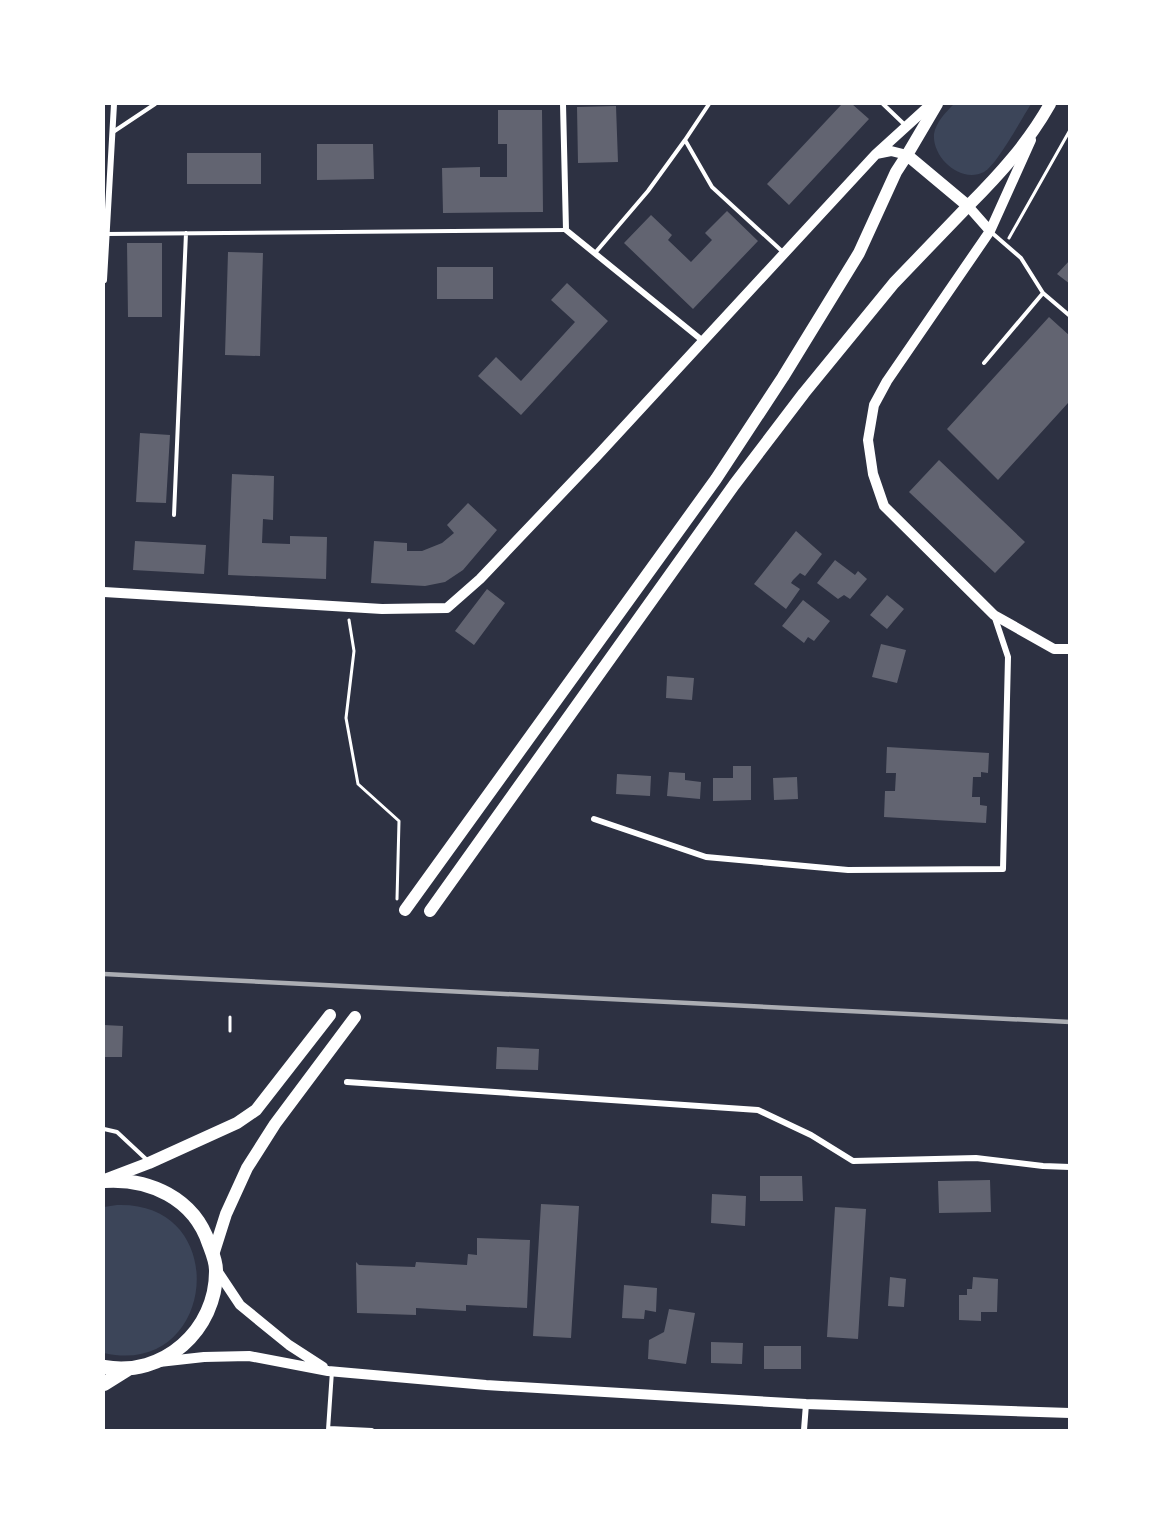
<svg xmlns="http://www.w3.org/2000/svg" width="1173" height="1534" viewBox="0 0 1173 1534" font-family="'Fira Sans Condensed',sans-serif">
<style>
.green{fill:#3c4559}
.building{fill:#626471}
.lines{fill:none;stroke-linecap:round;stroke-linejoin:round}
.path{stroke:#fff;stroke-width:3}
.service{stroke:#fff;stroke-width:4}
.minor{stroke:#fff;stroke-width:6}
.tertiary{stroke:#fff;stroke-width:10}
.secondary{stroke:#fff;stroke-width:12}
.primary{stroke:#fff;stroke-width:14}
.rail{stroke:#abadb3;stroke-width:4.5}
</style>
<rect width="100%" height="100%" fill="#2d3142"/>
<path class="green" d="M954,104H1031C1022,118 997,165 984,172C961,184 932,158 934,134C936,122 946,112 954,104Z
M117,1205C234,1201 216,1379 104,1353V1207Z"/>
<path class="building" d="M842,104H852L869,119L789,205L767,184Z
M616,106L618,162L578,163L577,107Z
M498,110H542L543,212L443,213L442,168L480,167V177H507V144H498Z
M317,144H373L374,179L317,180Z
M187,153H261V184H187Z
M727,211L758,241L693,309L624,243L651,215L672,235L668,240L691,262L712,240L705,233Z
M127,243H162V317H128Z
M228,252L263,253L260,356L225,355Z
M1070,260V284L1057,274Z
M437,267H493V299H437Z
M567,283L608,321L521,415L478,376L496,357L521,381L575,322L551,300Z
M1049,317L1070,336V404L1068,403L998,480L947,429Z
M140,433L170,435L166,503L136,502Z
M939,460L1025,542L995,573L909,492Z
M232,474L274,476L273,520L263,519L262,543L290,544V536L327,537L326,579L228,575Z
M468,503L497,530L463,570L445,582L425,586L371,583L374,541L407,543V551H422L442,543L454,533L447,525Z
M796,531L822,554L805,576L800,573L793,580L791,583L800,589L786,609L754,584Z
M135,541L206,545L204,574L133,570Z
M835,560L855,575L858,571L867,579L850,599L844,595L838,599L817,583Z
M487,589L505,603L474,645L455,631Z
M887,595L904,609L887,629L870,615Z
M803,600L830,621L814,641L808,637L804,643L782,626Z
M881,644L906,650L897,683L872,677Z
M667,676L694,678L692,700L666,698Z
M887,747L989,753L988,773L981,772V777H973L972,797H980V805L987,806L986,823L884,817L885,791H895L896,773H886Z
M733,766H751V800L713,801V778H733Z
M669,772L685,773V780L701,782L700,799L667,796Z
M617,774L651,776L650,796L616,794Z
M797,777L798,799L774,800L773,778Z
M104,1025L123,1026L122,1057H104Z
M497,1047L539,1049L538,1070L496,1069Z
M760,1176H802L803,1201H760Z
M990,1180L991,1212L939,1213L938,1181Z
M712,1194L746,1196L745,1226L711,1223Z
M541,1204L579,1206L571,1338L533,1336Z
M835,1207L866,1209L858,1339L827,1337Z
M477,1238L530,1240L527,1308L466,1305V1311L416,1308V1315L357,1313L356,1262L359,1265L415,1267L416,1262L467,1265L468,1254L477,1255Z
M890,1277L906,1279L904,1307L888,1306Z
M973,1277L998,1279L997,1312H981V1321L959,1320V1295H967V1289H972Z
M624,1285L657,1288L656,1312L645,1310L644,1319L622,1318Z
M669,1309L695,1313L686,1364L648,1359L649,1340L664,1332Z
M711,1342L743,1343L742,1364L711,1363Z
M764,1346H801V1369H764Z"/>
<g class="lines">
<path class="path" d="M1009,238L1070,130
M349,620L354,651L346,718L358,784L399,821L397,899
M230,1031V1017"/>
<path class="service" d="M883,104L906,126
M113,132L155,104
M685,140L709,104
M991,232L1021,258L1043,293L1070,316
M106,234L566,230
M595,253L648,191L685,140L712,187L784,253
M984,363L1043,293
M174,515L186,233
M104,1129L117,1132L147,1160
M329,1428L372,1430
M328,1430L332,1371"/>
<path class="minor" d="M563,104L566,230L703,341
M104,280L114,104
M594,819L706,857L848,870L1003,869L1008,657L994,615
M347,1082L758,1110L811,1135L853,1161L976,1158L1043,1166L1070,1167
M804,1430L806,1404"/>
<path class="tertiary" d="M1031,140L990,231L887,381L874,405L868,440L873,474L884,506L994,615L1054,649H1070
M876,154L891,151L907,155
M968,206L990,231
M104,592L382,609L447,608L480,579L597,456L876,154L931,104
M216,1269L240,1305L289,1345L323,1367
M159,1362L204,1357L249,1356L328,1371L486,1385L806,1404L1070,1413"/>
<path class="secondary" d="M937,104L907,155L968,206C1000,174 1028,143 1050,104
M405,910L716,479L783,377L859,253L896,172L907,155
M430,911L734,485L804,393L894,283L968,206
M107,1179L149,1163L237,1123L256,1110L330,1015
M213,1255L226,1214L247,1168L275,1124L355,1017"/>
<path class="primary" d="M104,1181C149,1178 194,1198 209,1244C212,1252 216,1261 216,1270C217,1330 163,1378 104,1367
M104,1384L128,1369"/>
<path class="rail" d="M104,974L1070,1022"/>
</g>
<rect width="1173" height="1534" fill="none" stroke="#ffffff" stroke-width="210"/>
</svg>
